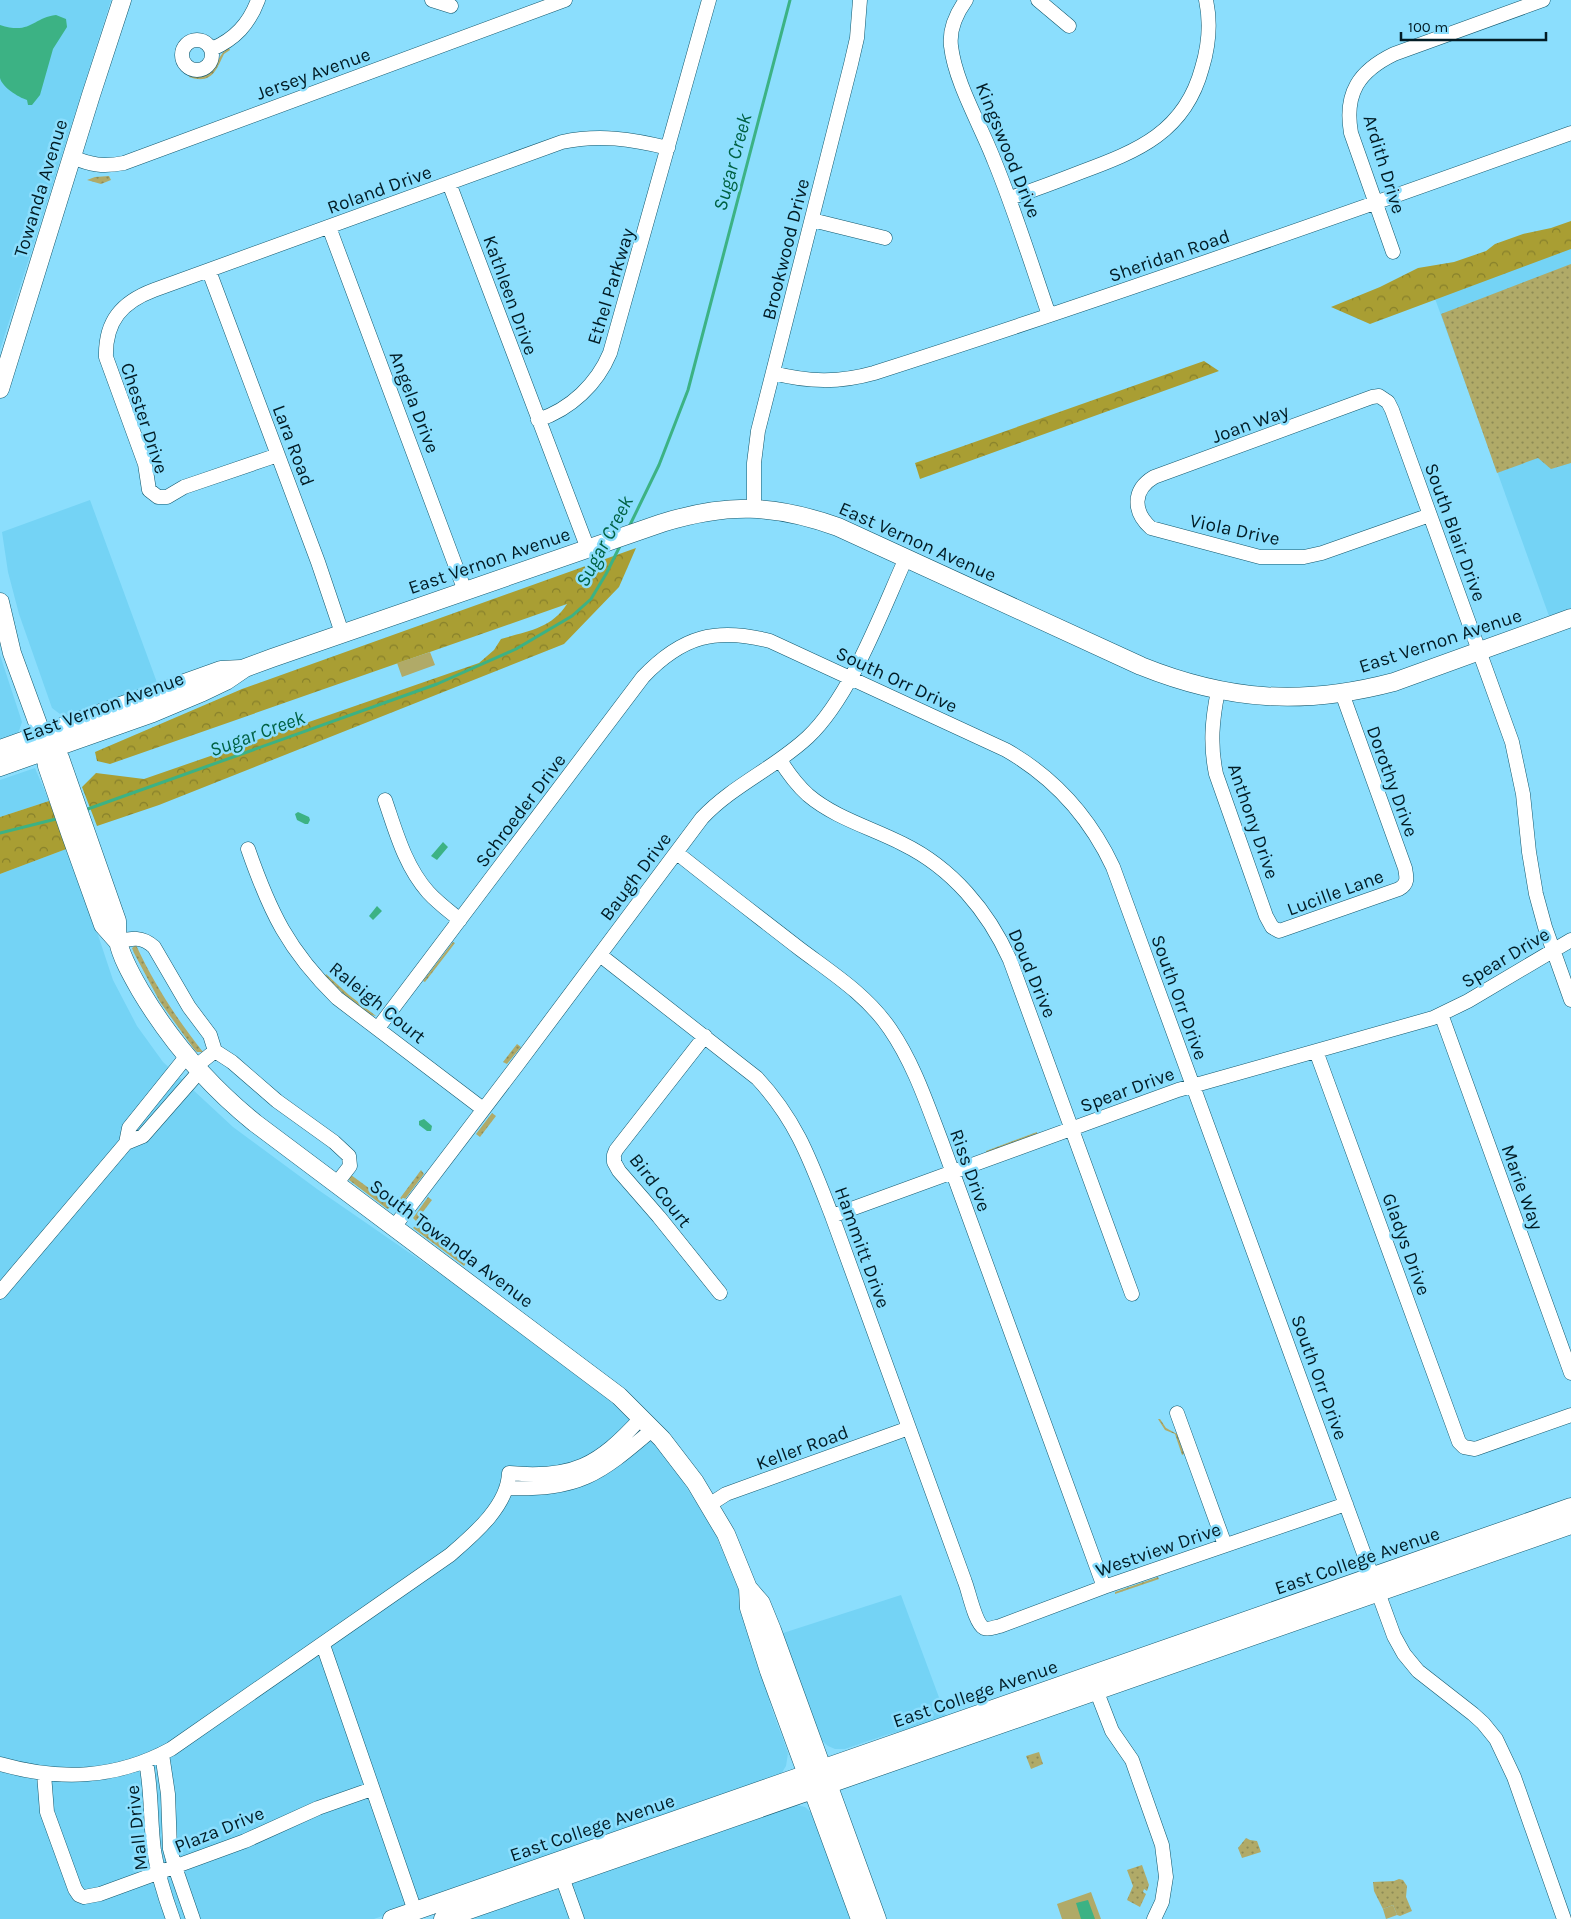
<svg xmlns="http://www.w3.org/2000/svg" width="1571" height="1919" viewBox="0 0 1571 1919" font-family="Karla,sans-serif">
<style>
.built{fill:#74d3f5}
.grass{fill:url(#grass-dots)}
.forest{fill:url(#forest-crowns)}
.garden{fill:#b0aa68}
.water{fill:#3cb284}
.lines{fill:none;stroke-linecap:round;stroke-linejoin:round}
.stream{stroke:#3cb284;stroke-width:3}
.minor-casing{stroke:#12576c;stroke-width:15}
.major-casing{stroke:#12576c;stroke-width:19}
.minor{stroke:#fff;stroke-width:14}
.major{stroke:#fff;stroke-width:18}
.labels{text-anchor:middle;stroke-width:5;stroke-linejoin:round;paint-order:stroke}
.street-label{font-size:19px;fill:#021c25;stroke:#8bdefd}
.water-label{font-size:20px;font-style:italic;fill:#016143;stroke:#8bdefd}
</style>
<defs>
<pattern id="grass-dots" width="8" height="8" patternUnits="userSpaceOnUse" patternTransform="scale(1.25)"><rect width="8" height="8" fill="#b0aa68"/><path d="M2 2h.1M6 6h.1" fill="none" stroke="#8d8a55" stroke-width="1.8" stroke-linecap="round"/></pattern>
<pattern id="forest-crowns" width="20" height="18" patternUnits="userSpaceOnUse" patternTransform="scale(1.25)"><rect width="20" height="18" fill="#a99e33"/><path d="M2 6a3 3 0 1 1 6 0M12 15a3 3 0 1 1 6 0" fill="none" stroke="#87802b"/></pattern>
</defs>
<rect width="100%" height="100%" fill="#8bdefd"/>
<path class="built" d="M0,0H111L0,350Z
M1571,243V608L1549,616L1433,293Z
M90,500L159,688L64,717L52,708L19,614L8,572L2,532Z
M0,655L22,722L19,731L14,736L0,742Z
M35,768L49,801L0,817V780Z
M69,848L113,980L137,1026L163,1062L233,1127L317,1189L456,1285L606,1397L660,1450L678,1474L714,1531L743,1601L771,1707L788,1753L786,1766L779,1777L374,1919H0V874Z
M901,1595L947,1719L886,1735L845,1749H835L828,1746L818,1737L780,1634Z
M796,1805L805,1807L815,1816L851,1919H461L786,1807Z"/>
<path class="grass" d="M229,48L230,50L224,54C216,70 212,85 189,77L190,75C220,82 212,57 229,48Z
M109,176L111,180L101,184L87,180L95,177Z
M1571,264V463L1551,469L1538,458L1497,473L1441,314Z
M453,942L455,943L425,982L423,981Z
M136,945C154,984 176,1018 203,1052H197L194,1049L160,1002L134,953L132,948Z
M326,974L349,995L376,1016L371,1015L345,995L325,976Z
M517,1044L521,1047L507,1064L503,1062Z
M492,1113L496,1116L480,1137L476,1134Z
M1037,1132V1134L986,1153V1151Z
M421,1170L424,1174L399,1207L395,1205Z
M351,1175L392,1205L388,1209L386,1208L349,1180Z
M428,1197L432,1200L416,1221L413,1218Z
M417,1224L467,1262L464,1266L413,1228Z
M1158,1419H1160L1166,1428L1177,1434L1184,1454L1182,1455L1175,1434L1165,1430Z
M1158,1577L1159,1579L1115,1594V1592Z
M1039,1752L1043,1764L1031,1769L1026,1756Z
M1246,1838L1250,1840L1257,1841L1261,1852L1242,1858L1238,1848Z
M1142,1865L1149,1885L1147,1891L1144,1889L1143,1892L1146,1894L1140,1907L1127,1900L1133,1886L1127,1870Z
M1399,1879L1403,1880L1407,1886L1406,1897L1412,1911L1400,1916L1397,1915L1393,1905L1383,1909L1374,1891L1373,1882L1394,1881Z"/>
<path class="forest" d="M1571,221V249L1370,324L1331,307L1380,287L1418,268L1454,262L1486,251L1495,244L1523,234L1551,228Z
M1204,361L1219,371L920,479L915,463Z
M636,548L619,587L564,644L159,805L97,826L82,787L96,773L144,779L479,663L494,650L501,639C527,631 551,629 567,604L110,764L97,761L95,752L242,689Z
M49,801L69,848L0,874V817Z"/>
<path class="garden" d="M430,652L435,665L402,677L397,663Z
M1091,1892L1101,1919H1062L1057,1904Z
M1393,1905L1397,1915L1386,1919L1383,1909Z"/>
<path class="water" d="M56,15L66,19L67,27L53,49L40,95L32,105H28L27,100C18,97 2,87 0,78C0,68 0,38 0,25C31,35 32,18 56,15Z
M298,812L309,817L310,820L308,824H305L297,820L295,814Z
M443,842L448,847L437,860L431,856Z
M377,906L382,911L373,920L369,916Z
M424,1119L432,1126L431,1131H427L419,1125V1121Z
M1088,1900L1095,1919H1081L1076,1903Z"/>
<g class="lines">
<path class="stream" d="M628,529L659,465L688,390L790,0
M85,810L437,684L516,649L572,616L591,599L606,574L621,544
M0,833L60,818"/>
<defs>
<path id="minor" d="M432,0L451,6
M966,0C956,14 949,29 951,46C955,82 981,126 994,160C1015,211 1031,263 1049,315
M1038,0L1069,26
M182 55a15 15 0 1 1 30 0a15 15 0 1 1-30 0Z
M212,49C235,39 249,24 258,0
M72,157C91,165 103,167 124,163L565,0
M449,183L588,549
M1010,198C1034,190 1058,181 1081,172C1138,151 1185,132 1202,68C1209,45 1211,23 1206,0
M812,220L885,238
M329,227L465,591
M1393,252L1351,133C1344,93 1359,71 1394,54L1543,0
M209,271L318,562L342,633
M773,373C808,382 839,383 874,373C1108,298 1340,216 1571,133
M538,420C571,409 597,384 610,353L709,0
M278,455L184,487L167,497H158L149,490L145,464L106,357C105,321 122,302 154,290L562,142C599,134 632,139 668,148
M754,508V463L758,431L851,64L857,38L860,0
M1430,515L1322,553L1304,557H1260L1151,528C1133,512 1132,490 1154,477L1372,397L1379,396L1388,402L1392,410L1512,742L1523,794L1529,852L1536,894L1545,927L1571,1000
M1218,691C1212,720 1210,745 1216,774L1266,916L1272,927L1279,931L1399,889C1408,884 1407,878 1405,868L1342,693
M780,760C788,773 797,785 808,795C835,818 872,828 903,844C952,868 988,911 1010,960L1132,1294
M385,800C396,832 405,866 428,892C438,903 449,911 460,920
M248,849C270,912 288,950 337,998L483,1109
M677,853C718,886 759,917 800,949C832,973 867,995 890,1029C914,1064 927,1104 942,1143L1104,1587
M118,942C132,938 142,936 154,947L189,1007L210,1035L215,1051L232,1062L277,1101L334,1142L349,1156L350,1166L336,1184
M600,955L757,1078C797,1121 811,1162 832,1216L965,1582C969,1592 975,1623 984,1628C989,1630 995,1627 1000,1626L1104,1587L1346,1504
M1441,1014L1571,1373
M378,1028L643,677C682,636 716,627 770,641L1006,750C1055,778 1089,816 1113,867L1394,1636L1404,1654L1418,1671L1473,1714L1483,1723L1496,1739L1514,1777L1564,1919
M705,1036L616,1150L614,1155V1162L619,1171L659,1217L720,1293
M1316,1051L1459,1442L1464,1447L1475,1449L1571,1415
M195,1067L215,1051
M126,1143L129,1128L186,1057
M832,1216L1178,1090L1433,1018L1468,1001L1571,940
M394,1227L518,1064L702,818C733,785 775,768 808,737C851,696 881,613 906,558
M0,1292L126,1143L143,1136L199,1072
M1177,1413L1225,1545
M506,1488C580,1490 598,1476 653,1429
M709,1505L726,1494L909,1428
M323,1645L415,1911
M1093,1682L1112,1731L1132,1760L1162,1845L1166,1877L1162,1902L1154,1919
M162,1754L168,1794L170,1849L175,1867L193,1919
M146,1762C152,1792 150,1821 154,1851C158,1875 165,1897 173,1919
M0,1764C60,1781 116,1779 171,1749L450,1555C473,1535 508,1506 509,1473C573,1479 598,1465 641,1418
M44,1774L47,1812L75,1889L79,1895L84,1897L100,1894L245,1841L318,1808L372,1789
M562,1877L577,1919"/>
<path id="major" d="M0,389L91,95L122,0
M0,602L12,653L42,735L47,766L70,833L103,925L118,942
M42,735L60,758L117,921C117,928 117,935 118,941C121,957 132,976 140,990C171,1042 208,1085 255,1123L619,1396L662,1439L695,1482L726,1534L748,1588L761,1603L772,1630L877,1919
M0,749L221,670L241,669
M0,767L153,713L203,692L226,681L245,668L272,658L662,523C727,503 774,504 838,527L1141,666C1228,701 1303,706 1394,682L1571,618
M748,1588L749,1608L769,1671L860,1919
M392,1919L1571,1507
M443,1919L1571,1525"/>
</defs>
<use href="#minor" class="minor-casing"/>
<use href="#major" class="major-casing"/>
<use href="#minor" class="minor"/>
<use href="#major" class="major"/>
</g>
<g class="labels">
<g class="street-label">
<text transform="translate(313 73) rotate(-20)" y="7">Jersey Avenue</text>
<text transform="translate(1009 150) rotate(68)" y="7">Kingswood Drive</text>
<text transform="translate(1385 164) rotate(73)" y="7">Ardith Drive</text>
<text transform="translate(40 188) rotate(-73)" y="7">Towanda Avenue</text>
<text transform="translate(379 189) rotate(-20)" y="7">Roland Drive</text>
<text transform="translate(785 249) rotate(-76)" y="7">Brookwood Drive</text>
<text transform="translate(1169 255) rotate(-19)" y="7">Sheridan Road</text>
<text transform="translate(610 286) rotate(-73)" y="7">Ethel Parkway</text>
<text transform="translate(511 295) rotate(70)" y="7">Kathleen Drive</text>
<text transform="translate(415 402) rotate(69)" y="7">Angela Drive</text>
<text transform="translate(145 418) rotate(72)" y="7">Chester Drive</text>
<text transform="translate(1250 423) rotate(-20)" y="7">Joan Way</text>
<text transform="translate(294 445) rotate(69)" y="7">Lara Road</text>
<text transform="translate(1235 529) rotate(12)" y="7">Viola Drive</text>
<text transform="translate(1456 532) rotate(70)" y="7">South Blair Drive</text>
<text transform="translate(918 541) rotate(24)" y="7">East Vernon Avenue</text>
<text transform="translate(489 560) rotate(-19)" y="7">East Vernon Avenue</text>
<text transform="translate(1440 640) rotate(-18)" y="7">East Vernon Avenue</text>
<text transform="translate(897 679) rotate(25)" y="7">South Orr Drive</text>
<text transform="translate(103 706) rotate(-20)" y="7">East Vernon Avenue</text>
<text transform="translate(1393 781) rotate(70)" y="7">Dorothy Drive</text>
<text transform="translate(520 810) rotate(-53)" y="7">Schroeder Drive</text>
<text transform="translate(1254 821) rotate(71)" y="7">Anthony Drive</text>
<text transform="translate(635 876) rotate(-53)" y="7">Baugh Drive</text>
<text transform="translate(1335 892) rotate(-20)" y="7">Lucille Lane</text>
<text transform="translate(1505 957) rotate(-31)" y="7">Spear Drive</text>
<text transform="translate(1033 973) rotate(67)" y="7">Doud Drive</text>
<text transform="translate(1180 997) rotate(70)" y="7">South Orr Drive</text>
<text transform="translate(378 1002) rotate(39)" y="7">Raleigh Court</text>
<text transform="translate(1127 1089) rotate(-20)" y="7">Spear Drive</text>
<text transform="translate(971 1170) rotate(70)" y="7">Riss Drive</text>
<text transform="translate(1523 1187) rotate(70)" y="7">Marie Way</text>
<text transform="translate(661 1190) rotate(52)" y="7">Bird Court</text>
<text transform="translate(452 1243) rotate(37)" y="7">South Towanda Avenue</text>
<text transform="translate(1407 1244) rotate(70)" y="7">Gladys Drive</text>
<text transform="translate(863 1247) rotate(70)" y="7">Hammitt Drive</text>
<text transform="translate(1320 1377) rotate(70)" y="7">South Orr Drive</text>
<text transform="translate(802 1447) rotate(-20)" y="7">Keller Road</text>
<text transform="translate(1158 1549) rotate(-19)" y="7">Westview Drive</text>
<text transform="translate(1357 1560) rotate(-19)" y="7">East College Avenue</text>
<text transform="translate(975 1693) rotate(-19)" y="7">East College Avenue</text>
<text transform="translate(592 1827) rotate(-19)" y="7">East College Avenue</text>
<text transform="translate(136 1828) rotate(-96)" y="7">Mall Drive</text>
<text transform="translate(219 1829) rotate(-22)" y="7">Plaza Drive</text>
</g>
<g class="water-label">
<text transform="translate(732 162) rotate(-75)" y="7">Sugar Creek</text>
<text transform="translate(604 541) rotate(-62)" y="7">Sugar Creek</text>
<text transform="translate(257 733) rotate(-20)" y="7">Sugar Creek</text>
</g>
</g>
<path d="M1401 32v8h145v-8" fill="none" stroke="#021c25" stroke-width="2.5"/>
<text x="1408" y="32" font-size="15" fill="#021c25" stroke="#8bdefd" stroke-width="4" paint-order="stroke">100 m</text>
</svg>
